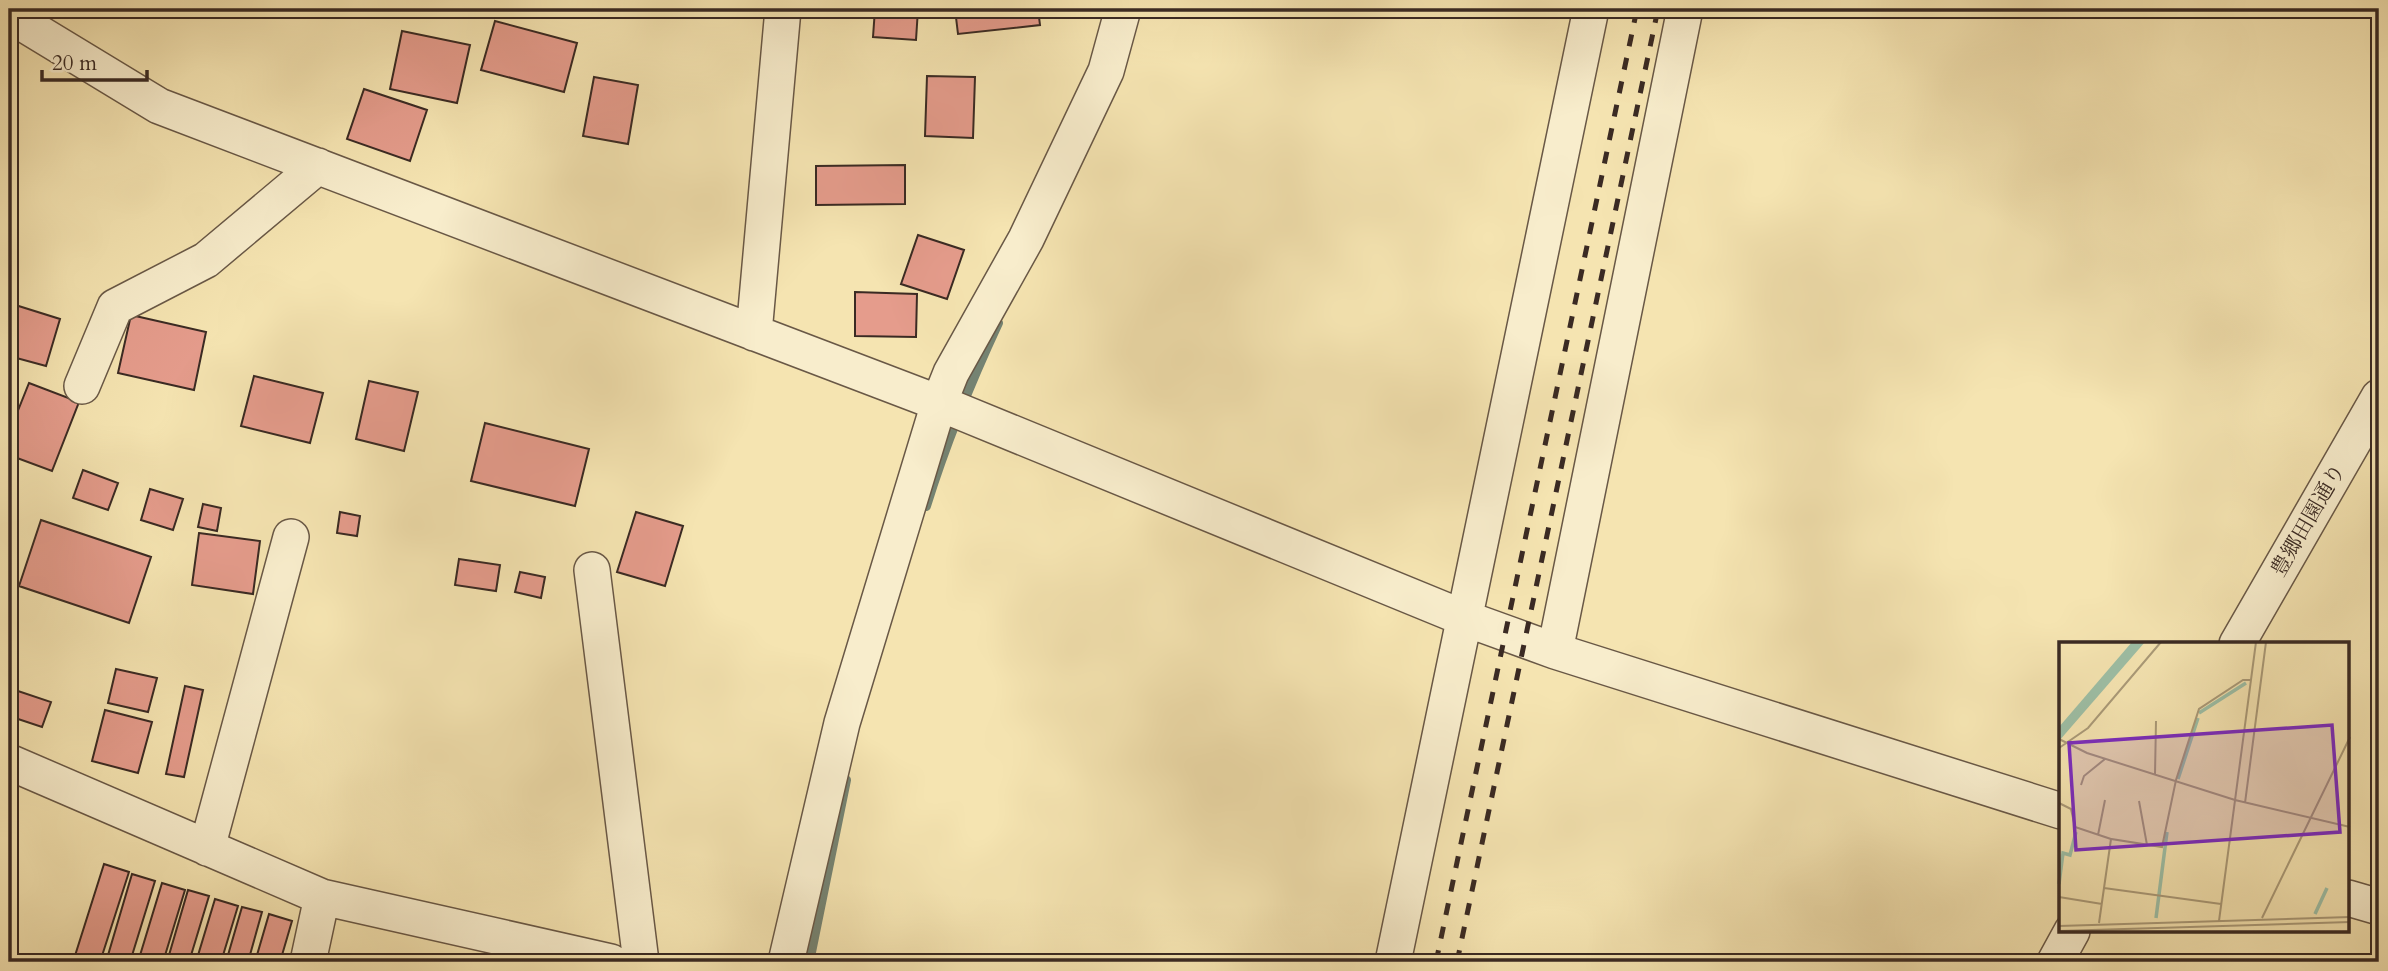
<svg xmlns="http://www.w3.org/2000/svg" width="2388" height="971" viewBox="0 0 2388 971" font-family="Cardo,'Noto Serif JP',serif">
<style>
.lines{fill:none;stroke-linecap:round;stroke-linejoin:round}
.stream{stroke:#758372;stroke-width:10}
.building{fill:#e59c8c;stroke:#3a2a23;stroke-width:2}
.minor-casing{stroke:#695846;stroke-width:38}
.minor{stroke:#f8edcc;stroke-width:35}
.rail{stroke:#3a2a23;stroke-width:5;stroke-dasharray:12 12;stroke-linecap:butt}
.labels{text-anchor:middle;stroke-width:6;stroke-linejoin:round;paint-order:stroke}
.street-label{font-size:21px;fill:#3a2a23;stroke:#f8edcc}
.inset-river{fill:none;stroke:#9dbfa6;stroke-width:3.5}
.inset-road{fill:none;stroke:#aa9a78;stroke-width:2}
.view{fill:#7b2cbf;fill-opacity:0.15;stroke:#7b2cbf;stroke-width:3.5}
.inset-edge{fill:none;stroke:#3a2a23;stroke-width:3.5}
</style>
<rect width="100%" height="100%" fill="#f5e4b1"/>
<filter id="stains"><feTurbulence type="fractalNoise" baseFrequency=".00286" numOctaves="4"/><feColorMatrix values="0 0 0 0 .2 0 0 0 0 .09 0 0 0 0 .02 0 0 0 .5 -.17"/></filter>
<radialGradient id="worn" r=".72"><stop offset=".6" stop-color="#630" stop-opacity="0"/><stop offset="1" stop-color="#630" stop-opacity=".3"/></radialGradient>
<g class="lines">
<path class="stream" d="M926,506C946,442 970,383 998,323
M809,962L846,780"/>
</g>
<path class="building" d="M875,9H918L916,40L873,37Z
M955,9H1038L1040,25L958,34Z
M495,21L577,43L564,92L481,70Z
M402,31L470,45L457,103L390,89Z
M927,76L975,77L973,138L925,136Z
M594,77L638,85L628,144L583,136Z
M364,89L427,110L410,161L347,139Z
M905,165V204L816,205V166Z
M918,235L964,250L947,299L901,284Z
M855,292L917,294L916,337L855,336Z
M9,303L60,319L46,366L9,356Z
M131,315L206,332L194,390L118,373Z
M254,376L323,393L310,443L241,426Z
M369,381L418,392L404,451L356,439Z
M29,383L79,402L52,471L9,455V433Z
M485,423L589,449L575,506L471,481Z
M83,470L118,483L108,510L73,498Z
M150,489L183,499L173,530L141,520Z
M203,504L221,508L217,531L198,527Z
M340,512L360,516L357,536L337,533Z
M636,512L683,526L665,586L617,572Z
M41,520L151,557L129,623L19,586Z
M199,533L260,541L253,594L192,585Z
M459,559L500,565L496,591L455,585Z
M520,572L545,577L541,598L515,592Z
M116,669L157,678L148,712L108,703Z
M185,686L203,690L184,777L166,774Z
M9,688L51,702L42,727L9,716Z
M105,710L152,722L138,773L92,761Z
M104,864L129,872L100,962H73Z
M132,874L155,881L130,962H106Z
M162,883L185,890L163,962H138Z
M188,890L209,896L189,962H167Z
M215,899L238,906L221,962H196Z
M242,907L262,912L248,962H226Z
M269,914L292,921L280,962H255Z"/>
<g class="lines">
<defs>
<path id="minor" d="M9,15L159,106L939,403L1464,618L1555,651L2061,811
M754,333L783,9
M82,386L115,307L206,260L318,166
M592,570L641,962
M2237,644L2379,397
M1555,651L1685,9
M9,762L322,897
M207,848L291,537
M2348,898L2379,907
M308,962L322,897L611,962
M786,962L842,723L939,403L951,373L1026,239L1106,71L1123,9
M1393,962L1591,9
M2055,962L2072,931"/>
</defs>
<use href="#minor" class="minor-casing"/>
<use href="#minor" class="minor"/>
<path class="rail" d="M1436,962L1637,9
M1457,962L1658,9"/>
</g>
<g class="labels">
<g class="street-label">
<text transform="translate(2308 520) rotate(-60)" y="7">豊郷田園通り</text>
</g>
</g>
<g transform="translate(2059 642)">
<rect width="290" height="290" fill="#f5e4b1"/>
<path d="M73,0H86L0,99V85Z" fill="#9dbfa6"/>
<path class="inset-river" d="M140,71L187,41M119,137L139,76M0,242L4,211L11,213L17,190M256,272L268,246M97,276L108,190"/>
<path class="inset-road" d="M0,97L28,111L176,158L291,185M0,106L29,86L102,0M96,132L97,79M22,143L25,134L46,117M80,159L88,203M0,161L12,167L16,185L52,197M186,161L207,0M39,193L46,158M45,246L162,262M0,255L43,262M203,276L291,95M160,279L197,0M40,281L52,197L103,205L117,138L140,67L184,38H192M0,284L291,275M0,289L291,280"/>
<path class="view" d="M273,83L281,190L17,208L10,101Z"/>
<rect width="290" height="290" class="inset-edge"/>
</g>
<rect width="2388" height="971" fill="none" stroke="#f5e4b1" stroke-width="35"/>
<rect x="10" y="10" width="2367" height="950" fill="none" stroke="#3a2a23" stroke-width="3.5"/>
<rect x="18" y="18" width="2353" height="936" fill="none" stroke="#3a2a23" stroke-width="2"/>
<path d="M42 70v10h105v-10" fill="none" stroke="#3a2a23" stroke-width="3.5"/>
<text x="52" y="70" font-size="21" fill="#3a2a23" stroke="#f8edcc" stroke-width="5" paint-order="stroke">20 m</text>
<rect width="100%" height="100%" filter="url(#stains)"/>
<rect width="100%" height="100%" fill="url(#worn)"/>
</svg>
